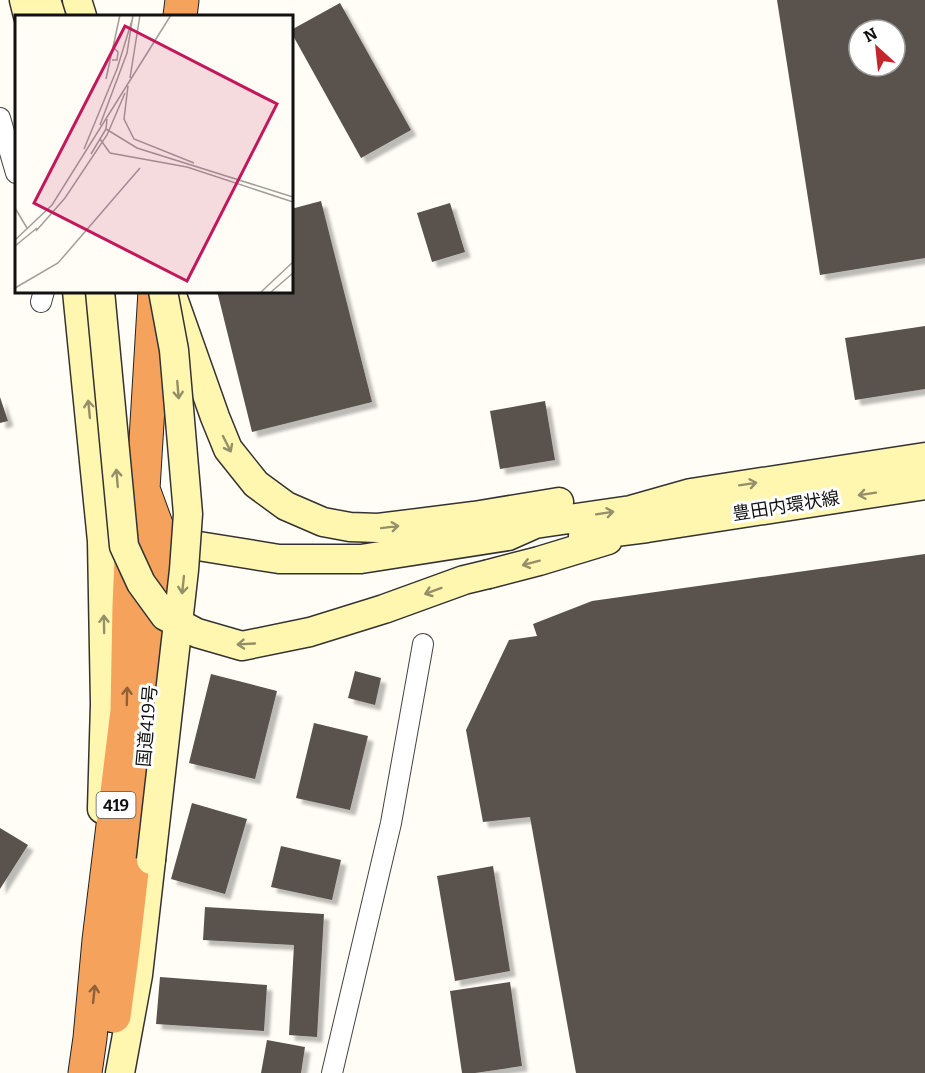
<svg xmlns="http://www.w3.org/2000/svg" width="925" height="1073" viewBox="0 0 925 1073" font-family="Bitter,'Noto Sans JP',serif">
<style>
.building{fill:#5a524d;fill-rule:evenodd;filter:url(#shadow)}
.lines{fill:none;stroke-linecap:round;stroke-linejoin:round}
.street-casing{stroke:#444;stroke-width:22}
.secondary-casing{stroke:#333;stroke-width:31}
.highway-casing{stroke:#222;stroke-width:35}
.street{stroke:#fff;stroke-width:20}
.secondary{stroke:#fff6b0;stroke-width:28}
.highway{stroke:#f5a25d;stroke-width:33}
.secondary-bridge-casing{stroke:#333;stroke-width:31;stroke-linecap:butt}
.secondary-bridge{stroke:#fff6b0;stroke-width:28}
.oneway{stroke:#948f68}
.oneway2{stroke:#8e613b}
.labels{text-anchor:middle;stroke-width:6;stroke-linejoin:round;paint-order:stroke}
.shield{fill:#fff;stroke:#585858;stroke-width:1.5}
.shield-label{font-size:16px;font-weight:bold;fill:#111}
.street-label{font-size:18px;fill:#111;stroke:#fff}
.inset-road{fill:none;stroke:#a09f9a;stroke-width:1.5}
.view{fill:#c2185b;fill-opacity:0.15;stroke:#c2185b;stroke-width:3}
.inset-edge{fill:none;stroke:#111;stroke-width:3}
</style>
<defs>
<filter id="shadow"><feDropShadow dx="5.5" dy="5.5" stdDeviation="1.5" flood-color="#0004"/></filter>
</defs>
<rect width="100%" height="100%" fill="#fffdf5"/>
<path class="building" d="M777,0H925V258L820,275ZM859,30H895V66H859Z
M340,3L411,130L361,158L291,32V30Z
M321,201L372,402L252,432L217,291H291V209Z
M450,203L465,252L432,262L417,213Z
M925,326V389L855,400L845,338Z
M0,397L8,421L0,423Z
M545,401L555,460L500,469L490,411Z
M925,554V1073H576L530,817L483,822L466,730L509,640L537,636L533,624L592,601Z
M355,671L381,678L375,705L348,698Z
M211,674L277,691L255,779L189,763Z
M314,723L368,736L350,810L296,798Z
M192,803L247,819L225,894L171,879Z
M0,828L28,845L0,889Z
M281,846L341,860L332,900L271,887Z
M493,866L510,971L455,981L437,876Z
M205,907L324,914L317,1037L289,1035L294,945L203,940Z
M160,977L267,985L264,1031L156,1024Z
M510,982L522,1066L475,1073H462L450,991Z
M267,1040L305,1047L301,1073H261Z"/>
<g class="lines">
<defs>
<path id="street" d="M0,118L16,173
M41,302L44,291
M332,1073L391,823L423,644"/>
<path id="secondary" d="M24,0L28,16
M46,0L51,16
M77,0L82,16
M77,291L102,541L105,704L102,809
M174,301L215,417L228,449L256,484L286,506L323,522L350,527L378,528L474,516L559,502
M583,536L647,528L925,485
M161,540L279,559H361L508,536L535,524L631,510L691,493L925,457
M489,574L539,561L608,540
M120,1073L138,975L151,860"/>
<path id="highway" d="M180,16L182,0
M114,1016L123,949L143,777L152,676L157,590L162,541L143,489
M85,1073L90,1038L99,940L127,711L129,606L132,535L143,489L155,291"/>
</defs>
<use href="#street" class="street-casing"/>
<use href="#secondary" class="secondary-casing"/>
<use href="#highway" class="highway-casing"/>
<use href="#street" class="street"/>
<use href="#secondary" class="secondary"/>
<use href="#highway" class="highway"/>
<defs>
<path id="secondary-bridge" d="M100,291L124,546L141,583L165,616L197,633L242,646L310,632L384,609L464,580L489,574
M151,860L184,570L188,514L174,350L163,291"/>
</defs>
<use href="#secondary-bridge" class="secondary-bridge-casing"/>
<use href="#secondary-bridge" class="secondary-bridge"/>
</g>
<defs><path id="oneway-shaft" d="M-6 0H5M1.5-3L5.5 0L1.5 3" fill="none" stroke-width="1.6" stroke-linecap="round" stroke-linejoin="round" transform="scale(1.5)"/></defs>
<g class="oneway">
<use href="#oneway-shaft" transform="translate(178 390) rotate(85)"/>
<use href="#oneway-shaft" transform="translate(89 409) rotate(-96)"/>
<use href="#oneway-shaft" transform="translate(227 444) rotate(63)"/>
<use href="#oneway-shaft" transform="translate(117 478) rotate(-95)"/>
<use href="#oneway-shaft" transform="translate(748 484) rotate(-9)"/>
<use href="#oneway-shaft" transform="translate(867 494) rotate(171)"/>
<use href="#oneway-shaft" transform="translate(605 513) rotate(-9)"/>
<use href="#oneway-shaft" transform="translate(390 527) rotate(-7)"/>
<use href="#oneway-shaft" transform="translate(531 563) rotate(165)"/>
<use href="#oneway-shaft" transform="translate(183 585) rotate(96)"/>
<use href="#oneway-shaft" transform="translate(433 591) rotate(160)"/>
<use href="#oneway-shaft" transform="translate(104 624) rotate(-91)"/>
<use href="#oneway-shaft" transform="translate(246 644) rotate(177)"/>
</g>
<g class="oneway2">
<use href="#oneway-shaft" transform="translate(127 696) rotate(-89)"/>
<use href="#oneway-shaft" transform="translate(94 994) rotate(-84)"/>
</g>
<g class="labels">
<rect class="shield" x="96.5" y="792" width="39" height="26" rx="4.5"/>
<g class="shield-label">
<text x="116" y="811">419</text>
</g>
<g class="street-label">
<text transform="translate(786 506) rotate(-9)" y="6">豊田内環状線</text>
<text transform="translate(147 726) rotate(-85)" y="6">国道419号</text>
</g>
</g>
<g transform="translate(15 15)">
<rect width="278" height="278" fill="#fffdf5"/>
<path class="inset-road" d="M97,45H102L103,37L99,33M115,63L125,0M91,64L105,0M113,71L109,104L119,124L179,148M85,110L112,38L118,0M91,114L122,133L278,182M85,124L95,138L172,152M69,134L102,54L118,2M76,139L91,114L92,104M172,152L278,187M0,193L12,213M21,216L50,183L92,120L110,78M0,225L37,190L156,0M0,231L22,213M0,273L43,248L125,153M246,277L278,247M256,277L278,258"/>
<path class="view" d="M110,11L262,89L172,266L19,188Z"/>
<rect width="278" height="278" class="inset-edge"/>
</g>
<g transform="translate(877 48) rotate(333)"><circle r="28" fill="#ffffff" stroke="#a0a0a0" stroke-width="1.5"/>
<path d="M0-4.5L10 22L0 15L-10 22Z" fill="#c4262e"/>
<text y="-9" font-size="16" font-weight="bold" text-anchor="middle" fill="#111111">N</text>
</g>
</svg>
